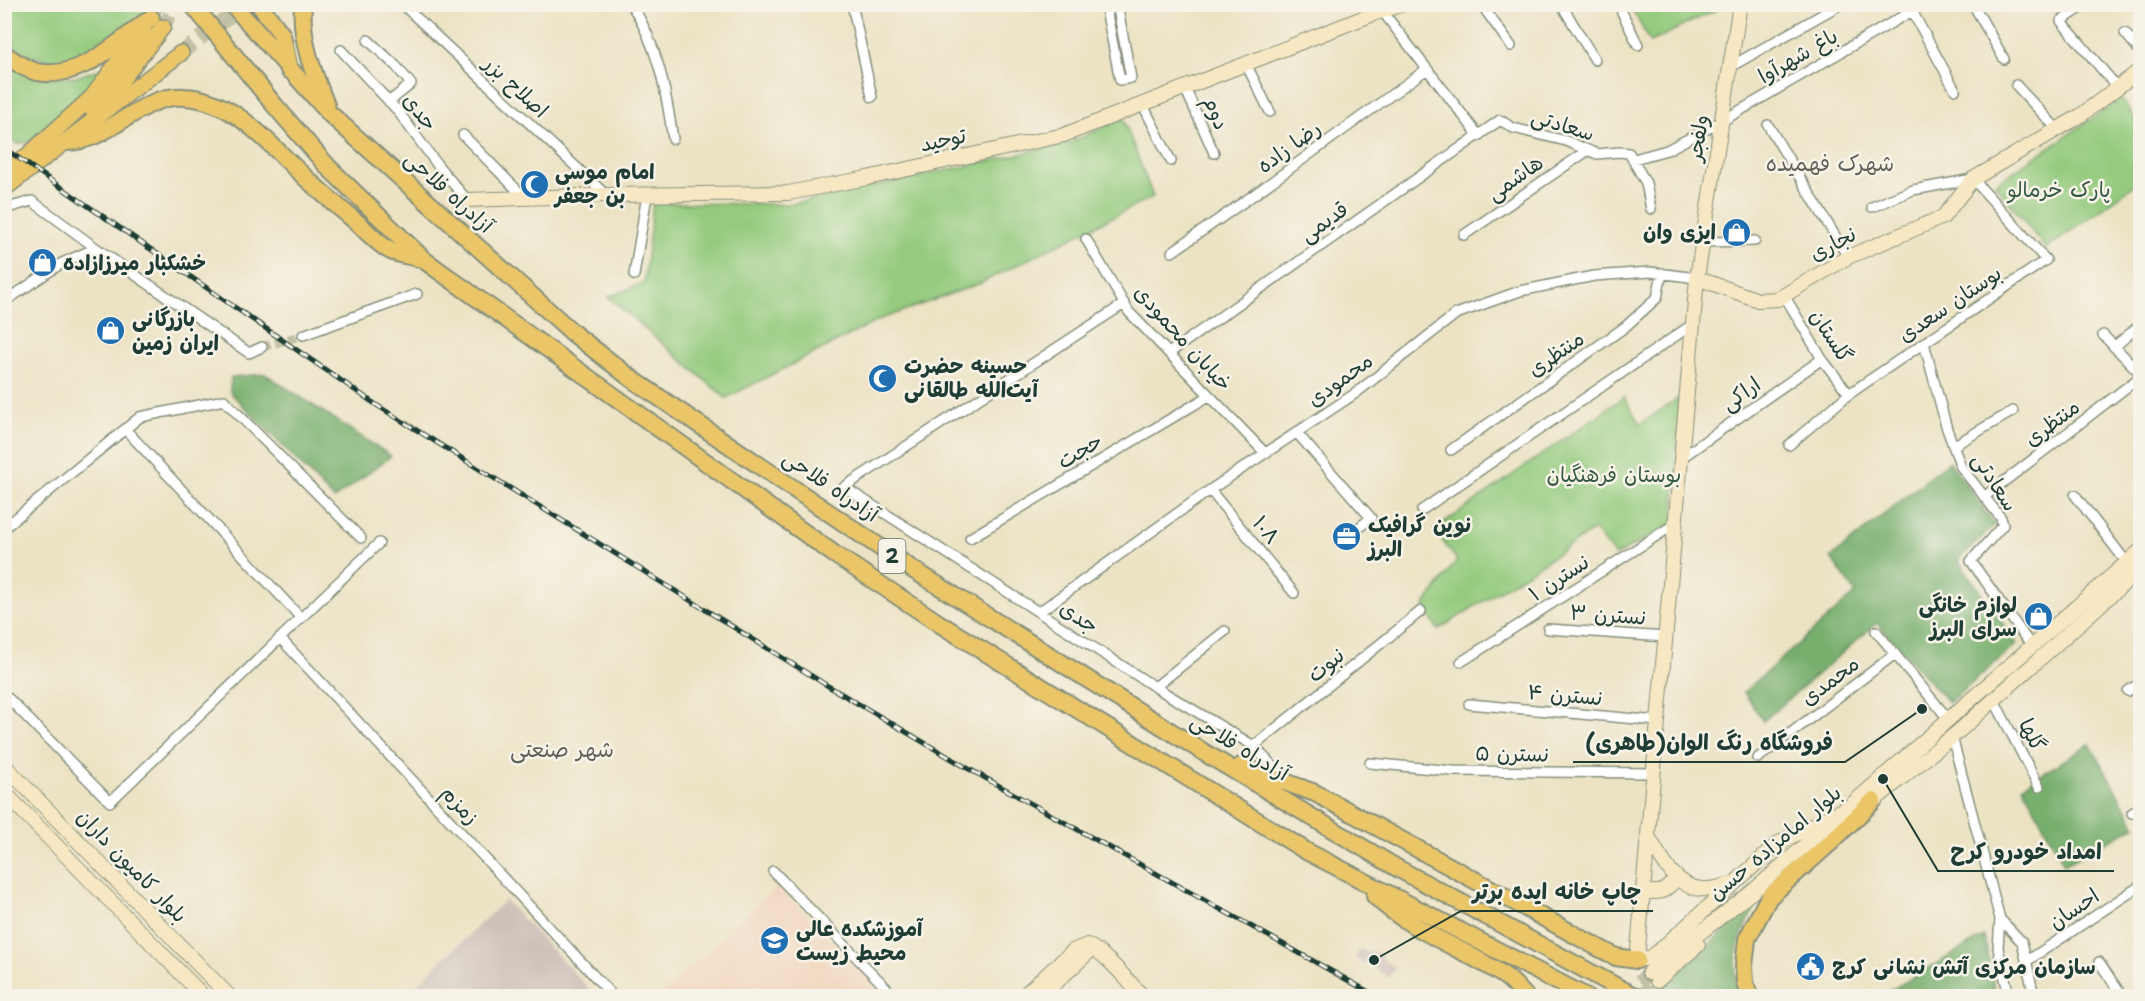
<svg xmlns="http://www.w3.org/2000/svg" width="2145" height="1001" viewBox="0 0 2145 1001" font-family="'Shantell Sans','Playpen Sans Arabic',sans-serif">
<style>
.built{fill:#f1d5bd}
.industrial{fill:#cec1ba}
.green{fill:#94cb7e;stroke:#5a8459;stroke-width:1.5}
.forest{fill:#77af6d;stroke:#4b7650;stroke-width:1.5}
.lines{fill:none;stroke-linecap:round;stroke-linejoin:round}
.street-tunnel{stroke:#c3c2a7;stroke-width:9;stroke-dasharray:9 4.5;stroke-linecap:butt}
.secondary-tunnel{stroke:#c3c2a7;stroke-width:14;stroke-dasharray:14 7;stroke-linecap:butt}
.primary-tunnel{stroke:#c3c2a7;stroke-width:15;stroke-dasharray:15 8;stroke-linecap:butt}
.street-casing{stroke:#86907c;stroke-width:12}
.secondary-casing{stroke:#86907c;stroke-width:16}
.primary-casing{stroke:#86907c;stroke-width:18}
.highway-casing{stroke:#86907c;stroke-width:20}
.street{stroke:#fff;stroke-width:9}
.secondary{stroke:#f7e8c3;stroke-width:14}
.primary{stroke:#ebc669;stroke-width:15}
.highway{stroke:#ebc669;stroke-width:16}
.rail-casing{stroke:#1f3d34;stroke-width:5}
.rail{stroke:#f7f3e8;stroke-width:3;stroke-dasharray:9;stroke-linecap:butt}
.labels{text-anchor:middle;stroke-width:5;stroke-linejoin:round;paint-order:stroke}
.shield{fill:#f7f3e8;stroke:#60746a;stroke-width:1.5}
.shield-label{font-size:20px;font-weight:bold;fill:#1f3d34}
.street-label{font-size:21px;fill:#1f3d34;stroke:#f7f3e8}
.poi-label{font-size:21px;font-weight:bold;fill:#1f3d34;stroke:#f7f3e8;text-anchor:start}
.park-label{font-size:21px;fill:#365943;stroke:#f7f3e8}
.neighbourhood-label{font-size:22px;fill:#5f6159;stroke:#f7f3e8}
.leader{fill:none;stroke:#1f3d34;stroke-width:2}
.callout-dot{fill:#1f3d34;stroke:#f7f3e8;stroke-width:2}
.callout-label{font-size:22px;text-anchor:middle;font-weight:bold;fill:#1f3d34;stroke:#f7f3e8;stroke-width:5;stroke-linejoin:round;paint-order:stroke}
</style>
<rect width="100%" height="100%" fill="#f7f3e8"/>
<filter id="ink" filterUnits="userSpaceOnUse"><feTurbulence type="fractalNoise" baseFrequency=".0167" numOctaves="2"/><feDisplacementMap in="SourceGraphic" scale="12" xChannelSelector="R" yChannelSelector="G"/><feConvolveMatrix kernelMatrix="1 2 1 2 8 2 1 2 1" color-interpolation-filters="sRGB"/></filter>
<filter id="wash" filterUnits="userSpaceOnUse"><feTurbulence type="fractalNoise" baseFrequency=".008" numOctaves="4" result="noise"/><feDisplacementMap in="SourceGraphic" scale="24" xChannelSelector="R" yChannelSelector="G"/><feGaussianBlur stdDeviation="1.35" result="paint"/><feColorMatrix in="noise" values="0 0 0 0 0 0 0 0 0 0 0 0 0 0 0 0 0 1.4 0 .05"/><feComposite in="paint" operator="in"/></filter>
<g filter="url(#wash)">
<rect width="100%" height="100%" fill="#ece3c4"/>
<path class="built" d="M778,886L887,996H659Z"/>
<path class="industrial" d="M505,900L596,996H405Z
M1360,948L1369,953L1376,952L1381,954L1384,961L1396,968L1389,977L1355,958Z"/>
<path class="green" d="M4,5H149L147,11L79,63H63L29,56L5,39Z
M1630,5H1721L1720,8L1650,42Z
M4,60L43,78L76,77L96,70L99,75L91,87L33,141L17,144L5,135Z
M2121,99L2140,126V181L2046,249L1995,184Z
M1123,118L1153,197L981,283L881,319L726,398L608,297L644,283L653,203L792,204L1070,143Z
M1624,397L1640,424L1680,397L1674,523L1615,556L1594,530L1438,630L1424,606L1457,560L1434,530Z"/>
<path class="forest" d="M265,374L391,456L334,499L230,392L231,377Z
M1949,461L1995,525L1958,560L2017,644L1949,703L1877,623L1763,721L1744,692L1856,593L1831,558Z
M2090,744L2136,826L2064,865L2023,786Z
M1760,899C1739,934 1730,955 1739,996H1659L1653,994Z
M1984,936L1996,996H1881Z"/>
</g>
<g filter="url(#ink)">
<g class="lines">
<path class="street-tunnel" d="M262,347L303,335"/>
<path class="secondary-tunnel" d="M151,18L158,4
M163,27L176,4
M1624,996L1649,973
M1640,996L1657,981"/>
<path class="primary-tunnel" d="M181,53L245,4"/>
<defs>
<path id="street" d="M402,4L606,195
M631,4C658,45 666,91 673,139
M852,4L872,97
M1105,4L1120,80L1131,78L1117,4
M1481,4L1511,46
M1561,4L1595,60
M1618,4L1638,45
M1973,4L2004,59
M2087,4L2061,21L2117,87
M1912,11L1955,90
M1383,12L1479,136
M2125,33L2140,51
M368,40L396,66L411,84L389,102
M341,50L397,110L439,167L467,200
M1246,64L1270,112
M1730,67L1841,4
M2016,85L2057,129
M1185,88L1214,153
M1143,105L1171,161
M1768,125L1848,257
M463,135L524,197
M1634,159L1667,150L1722,121L1924,4
M4,212L11,207L32,201L96,248L62,263L4,302
M1464,235L1587,151
M1086,239L1129,312L1265,453
M1702,242L1755,241
M96,248L249,353L262,347
M1172,252L1255,194L1427,69
M634,275L647,195
M1784,295L1822,359L1849,394
M1124,304L844,487L1155,687L1254,746L1283,777
M303,335L417,294
M2103,335L2140,373
M1924,343L1947,429L1961,467L2001,518L2003,525L1971,561L2032,647
M2114,347L2140,325
M1169,353L1500,120L1513,128L1566,141L1597,154L1619,152L1629,153L1646,183L1651,209
M125,429L301,618
M1296,432L1371,518L1352,533
M1789,445L1849,394L2046,260L1973,179L1913,190L1872,207
M1953,446L2013,411
M1451,450L1625,327L1657,298L1662,273
M1681,458L1822,359
M1210,490L1294,593
M2075,495L2127,563
M1984,497L2140,377
M1422,510L1693,324
M4,528L140,417L224,400L361,538
M970,538L1209,396
M2131,578L2140,591
M1039,612L1210,490L1356,393L1456,314L1520,291L1594,276L1650,272L1697,278
M1548,629L1666,637
M1876,631L1949,720
M280,638L613,996
M1461,662L1675,524
M1155,687L1225,631
M2128,691L2140,683
M4,694L110,802L379,543
M1994,700L2039,787
M1469,704L1658,721
M1952,737L2000,919L1998,948L2009,996
M1254,746L1421,611
M1758,758L1895,654
M1370,763L1453,771L1654,773
M2132,813L2140,808
M773,871L894,996
M2000,919L2022,942L2034,996
M2027,961L2140,886
M2099,962L2122,996"/>
<path id="secondary" d="M1740,4L1697,278L1637,960L1650,958L1660,950L1779,843L1855,803
M467,200L606,195L788,193L867,178L1064,135L1373,14L1403,4
M1697,278L1758,300L1778,299L1848,257L1943,217L1973,179L2080,116L2140,70
M4,765L229,996
M4,792L203,996
M1866,807L1958,732L2140,569
M1648,836C1660,858 1678,892 1708,889C1716,889 1724,886 1731,884
M1644,891C1662,894 1664,892 1677,878
M1649,973L1752,892L2140,551
M1657,981L1698,945
M1023,996L1073,951L1087,945C1107,954 1127,981 1143,996
M1041,996L1093,948"/>
<path id="primary" d="M93,111L114,90L163,27
M4,171L27,156L92,97L144,27
M4,189L181,53"/>
<path id="highway" d="M192,4L276,107L328,167L424,260L834,554L940,624L1306,851L1585,996
M232,4L330,114L573,333L632,379L912,569L1205,753L1397,868L1634,996
M259,4L282,35L289,70
M303,4C300,40 313,72 326,105
M4,54C14,61 25,69 37,72C80,81 119,41 151,18
M66,142C110,142 140,94 184,97C236,99 271,147 307,179C324,195 341,209 359,224C368,233 379,245 391,251C400,255 412,256 422,259
M1241,766L1315,793L1599,948L1616,957L1637,960
M1375,896C1412,932 1464,948 1506,977C1513,982 1519,990 1525,996
M1749,996L1745,982L1744,966L1747,939L1769,897L1831,842L1873,801"/>
</defs>
<use href="#street" class="street-casing"/>
<use href="#secondary" class="secondary-casing"/>
<use href="#primary" class="primary-casing"/>
<use href="#highway" class="highway-casing"/>
<use href="#street" class="street"/>
<use href="#secondary" class="secondary"/>
<use href="#primary" class="primary"/>
<use href="#highway" class="highway"/>
<defs>
<path id="rail" d="M4,148L378,406L828,686L969,769L1376,996"/>
</defs>
<use href="#rail" class="rail-casing"/>
<use href="#rail" class="rail"/>
</g>
</g>
<defs>
<symbol id="mosque-disc" viewBox="-11 -11 22 22"><circle r="9.5" fill="#1f6fb2" stroke="#f7f3e8"/><path d="M3.5-4.9A6 6 0 1 0 3.5 4.9A5 5 0 1 1 3.5-4.9Z" fill="#fff"/></symbol>
<symbol id="shop-disc" viewBox="-11 -11 22 22"><circle r="9.5" fill="#1f6fb2" stroke="#f7f3e8"/><path d="M-5-2.5h2.3a2.7 3.5 0 0 1 5.4 0H5L5.5 6h-11ZM-1.5-2.5h3a1.5 2.3 0 0 0-3 0Z" fill="#fff"/></symbol>
<symbol id="office-disc" viewBox="-11 -11 22 22"><circle r="9.5" fill="#1f6fb2" stroke="#f7f3e8"/><path d="M-6-3h4V-5.5h4V-3h4V5H-6ZM-1-4.5V-3h2v-1.5ZM-6 0V1H6V0Z" fill="#fff"/></symbol>
<symbol id="university-disc" viewBox="-11 -11 22 22"><circle r="9.5" fill="#1f6fb2" stroke="#f7f3e8"/><path d="M0-5L7-2L0 1L-7-2ZM-4 1L0 2.5L4 1V4Q0 6-4 4Z" fill="#fff"/></symbol>
<symbol id="civic-disc" viewBox="-11 -11 22 22"><circle r="9.5" fill="#1f6fb2" stroke="#f7f3e8"/><path d="M-.6-6.5H3V-4.5H.6V-3L4-1V1h2V6H-6V1h2V-1L-.6-3ZM-1.2 2.5V6h2.4V2.5Z" fill="#fff"/></symbol>
</defs>
<g fill-rule="evenodd">
<use href="#mosque-disc" x="518" y="168" width="33" height="33"/>
<use href="#shop-disc" x="1720" y="216" width="33" height="33"/>
<use href="#shop-disc" x="26" y="246" width="33" height="33"/>
<use href="#shop-disc" x="94" y="314" width="33" height="33"/>
<use href="#mosque-disc" x="866" y="362" width="33" height="33"/>
<use href="#office-disc" x="1330" y="520" width="33" height="33"/>
<use href="#shop-disc" x="2022" y="600" width="33" height="33"/>
<use href="#university-disc" x="758" y="924" width="33" height="33"/>
<use href="#civic-disc" x="1794" y="950" width="33" height="33"/>
</g>
<g class="labels">
<rect class="shield" x="878.5" y="539" width="27" height="34" rx="4.5"/>
<g class="shield-label">
<text x="892" y="563">2</text>
</g>
<g class="street-label">
<text transform="translate(1798 56) rotate(-30)" y="7">باغ شهرآوا</text>
<text transform="translate(516 87) rotate(43)" y="7">اصلاح بزر</text>
<text transform="translate(420 112) rotate(52)" y="7">جدی</text>
<text transform="translate(1216 113) rotate(67)" y="7">دوم</text>
<text transform="translate(1563 125) rotate(17)" y="7">سعادتی</text>
<text transform="translate(1698 138) rotate(-81)" y="7">ولفجر</text>
<text transform="translate(943 140) rotate(-12)" y="7">توحید</text>
<text transform="translate(1289 147) rotate(-36)" y="7">رضا زاده</text>
<text transform="translate(1515 178) rotate(-35)" y="7">هاشمی</text>
<text transform="translate(449 192) rotate(42)" y="7">آزادراه فلاحی</text>
<text transform="translate(1324 222) rotate(-35)" y="7">قدیمی</text>
<text transform="translate(1833 244) rotate(-28)" y="7">نجاری</text>
<text transform="translate(1950 304) rotate(-34)" y="7">بوستان سعدی</text>
<text transform="translate(1831 336) rotate(57)" y="7">گلستان</text>
<text transform="translate(1183 338) rotate(48)" y="7">خیابان محمودی</text>
<text transform="translate(1556 354) rotate(-35)" y="7">منتظری</text>
<text transform="translate(1340 380) rotate(-36)" y="7">محمودی</text>
<text transform="translate(1741 394) rotate(-35)" y="7">اراکی</text>
<text transform="translate(2052 423) rotate(-37)" y="7">منتظری</text>
<text transform="translate(1080 451) rotate(-31)" y="7">حجت</text>
<text transform="translate(1995 482) rotate(57)" y="7">سعادتی</text>
<text transform="translate(831 486) rotate(34)" y="7">آزادراه فلاحی</text>
<text transform="translate(1266 530) rotate(51)" y="7">۱۰۸</text>
<text transform="translate(1559 578) rotate(-33)" y="7">نسترن ۱</text>
<text transform="translate(1608 615) rotate(4)" y="7">نسترن ۳</text>
<text transform="translate(1079 617) rotate(33)" y="7">جدی</text>
<text transform="translate(1326 665) rotate(-39)" y="7">نبوت</text>
<text transform="translate(1830 681) rotate(-37)" y="7">محمدی</text>
<text transform="translate(1565 695) rotate(5)" y="7">نسترن ۴</text>
<text transform="translate(2032 735) rotate(63)" y="7">گلها</text>
<text transform="translate(1240 747) rotate(31)" y="7">آزادراه فلاحی</text>
<text transform="translate(1512 754) rotate(1)" y="7">نسترن ۵</text>
<text transform="translate(460 805) rotate(47)" y="7">زمزم</text>
<text transform="translate(1775 843) rotate(-40)" y="7">بلوار امامزاده حسن</text>
<text transform="translate(132 866) rotate(46)" y="7">بلوار کامیون داران</text>
<text transform="translate(2074 909) rotate(-34)" y="7">احسان</text>
</g>
<g class="poi-label">
<text x="555" y="179">امام موسی<tspan x="555" dy="24">بن جعفر</tspan></text>
<text x="1716" y="239" text-anchor="end">ایزی وان</text>
<text x="63" y="270">خشکبار میرزازاده</text>
<text x="132" y="326">بازرگانی<tspan x="132" dy="24">ایران زمین</tspan></text>
<text x="904" y="373">حسینه حضرت<tspan x="904" dy="24">آیت‌الله طالقانی</tspan></text>
<text x="1368" y="532">نوین گرافیک<tspan x="1368" dy="24">البرز</tspan></text>
<text x="2017" y="612" text-anchor="end">لوازم خانگی<tspan x="2017" dy="24">سرای البرز</tspan></text>
<text x="796" y="936">آموزشکده عالی<tspan x="796" dy="24">محیط زیست</tspan></text>
<text x="1832" y="974">سازمان مرکزی آتش نشانی کرج</text>
</g>
<g class="park-label">
<text x="2059" y="197">پارک خرمالو</text>
<text x="1614" y="482">بوستان فرهنگیان</text>
</g>
<g class="neighbourhood-label">
<text x="1830" y="171">شهرک فهمیده</text>
<text x="562" y="757">شهر صنعتی</text>
</g>
</g>
<path class="leader" d="M1922 709L1845 762H1573M1883 779L1938 871H2114M1374 960L1461 911H1653"/>
<g class="callout-dot">
<circle cx="1922" cy="709" r="6"/>
<circle cx="1883" cy="779" r="6"/>
<circle cx="1374" cy="960" r="6"/>
</g>
<g class="callout-label">
<text x="1709" y="750">فروشگاه رنگ الوان(طاهری)</text>
<text x="2026" y="859">امداد خودرو کرح</text>
<text x="1557" y="899">چاپ خانه ایده برتر</text>
</g>
<rect width="2145" height="1001" fill="none" stroke="#f7f3e8" stroke-width="24"/>
</svg>
